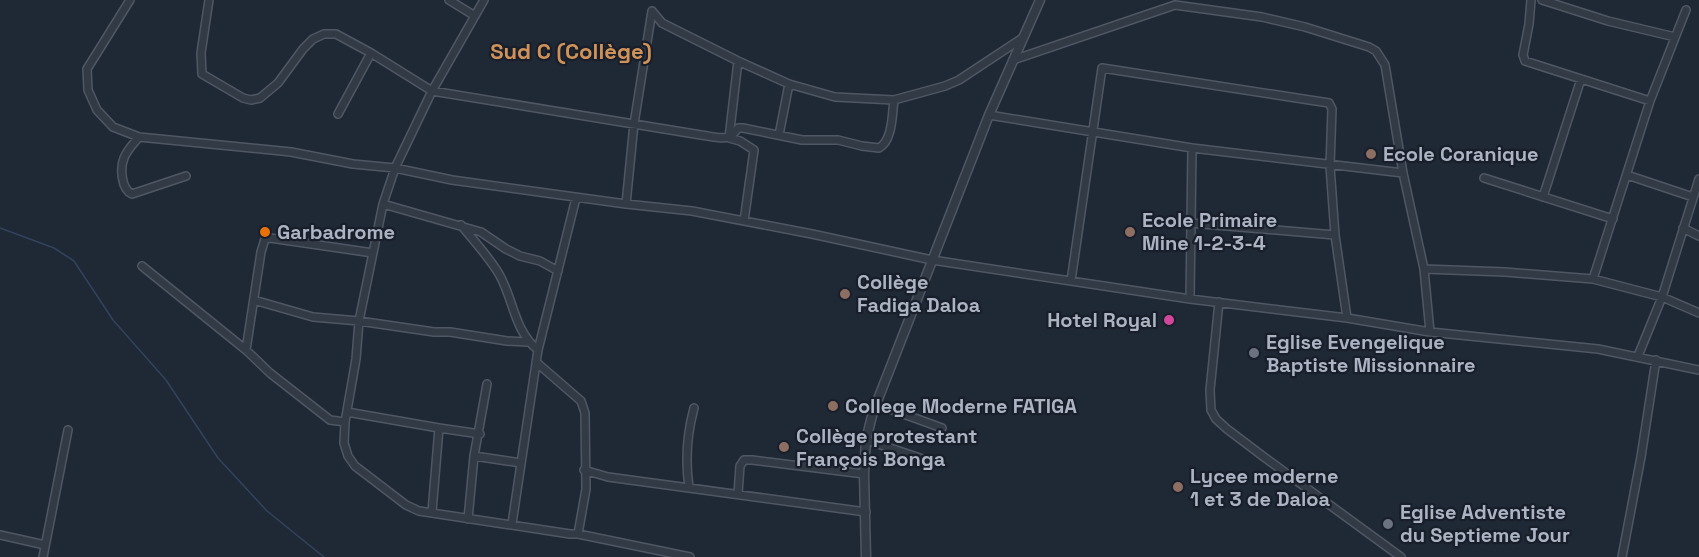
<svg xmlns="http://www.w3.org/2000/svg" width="1699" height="557" viewBox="0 0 1699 557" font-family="'Space Grotesk',sans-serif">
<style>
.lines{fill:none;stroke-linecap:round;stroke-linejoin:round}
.stream{stroke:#33435d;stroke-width:1.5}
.minor-casing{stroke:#505764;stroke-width:10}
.tertiary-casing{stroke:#505764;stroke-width:11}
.minor{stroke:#323a46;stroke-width:7}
.tertiary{stroke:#323a46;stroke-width:8}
.education-dot{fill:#8d6e63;stroke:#181f2a;stroke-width:2}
.food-dot{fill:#e8710a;stroke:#181f2a;stroke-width:2}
.hotel-dot{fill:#d1479c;stroke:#181f2a;stroke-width:2}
.worship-dot{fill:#6b7280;stroke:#181f2a;stroke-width:2}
.labels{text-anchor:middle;stroke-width:4.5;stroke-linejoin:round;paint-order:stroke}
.poi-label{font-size:20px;font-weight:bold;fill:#acb4c3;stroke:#181f2a;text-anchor:start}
.quarter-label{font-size:22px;font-weight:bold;fill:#d19259;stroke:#181f2a}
</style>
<rect width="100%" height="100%" fill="#1f2835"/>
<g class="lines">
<path class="stream" d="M0,228L54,248L74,261L113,320L166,380L218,458L267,511L324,557"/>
<defs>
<path id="minor" d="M130,0L87,69L88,90L97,110L113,127L139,137L291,152L353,164L395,168L452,180L626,204L692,211L812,234L932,260L1190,299L1347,318L1430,332L1598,349L1699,370
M209,0L201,53L202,74L243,98L251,100L260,98L278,83L303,49L313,39L324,34H336L371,53L432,91L701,135C717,137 729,143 738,128H743L802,140H838L862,146L879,148C893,140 892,114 894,100
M449,0L475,16
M484,0L432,91L395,168L383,204L359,321L356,359L345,422L344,443L348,456L355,466L406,505L419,511L570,534H578L690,557
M1531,0L1529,24L1523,55L1525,61L1650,101
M1542,0L1608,21L1675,37
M1013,60L1175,5L1262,17L1305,27L1369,47L1376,51L1385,65L1403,173L1424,269L1430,332
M738,61L729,138L740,141L754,150L744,221
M338,114L371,53
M989,115L1192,148L1403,173
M779,135L789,84
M139,137C134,143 127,150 124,158C120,168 121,189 132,194L186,176
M1627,175L1693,197
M1484,178L1613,219
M1543,197L1581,79
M383,204L481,232L506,249L520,256L540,261L558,271
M626,204L634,124L652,11L662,23L738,61L789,84L835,97L894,100L945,86L959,80L1021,39
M1191,223L1335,235
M461,225C474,241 489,257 499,274C514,300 514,331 538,350
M1683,228L1699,236
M142,266L246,350L270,373L330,420L345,422
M1424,269L1505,272L1593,279L1662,297L1699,313
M1593,279L1650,101L1686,10
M1071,281L1102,68L1329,103L1332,109L1330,166L1335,235L1347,318
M1190,299L1192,148
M254,300L313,317L359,321L434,332H450L507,341L527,342
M1219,302L1210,390L1211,410L1216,419L1227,429L1264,457L1401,557
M246,350L261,252L265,239L270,238L373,253
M1638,356L1662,297L1699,179
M536,362L581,401L585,413L586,489L578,534
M876,404L942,428
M347,412L439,428L432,512
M439,428L480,434
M866,440L932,462
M474,456L487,384
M584,470L608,477L866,512
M689,487C685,460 687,434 694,408
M738,494L740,466L744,460H752L864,474
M468,519L474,456L521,463
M512,524L538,350L576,198
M0,535L45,545
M43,557L68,430
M1622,557L1641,457L1656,360"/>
<path id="tertiary" d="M866,557L864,474L866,440L873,412L989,115L1040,0"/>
</defs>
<use href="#minor" class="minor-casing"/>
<use href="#tertiary" class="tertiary-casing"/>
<use href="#minor" class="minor"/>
<use href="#tertiary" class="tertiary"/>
</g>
<g class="education-dot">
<circle cx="1371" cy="154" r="6"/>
<circle cx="1130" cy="232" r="6"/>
<circle cx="845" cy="294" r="6"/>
<circle cx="833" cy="406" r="6"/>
<circle cx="784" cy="447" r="6"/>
<circle cx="1178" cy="487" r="6"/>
</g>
<circle class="food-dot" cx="265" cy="232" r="6"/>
<circle class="hotel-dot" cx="1169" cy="320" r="6"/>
<g class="worship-dot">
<circle cx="1254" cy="353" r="6"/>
<circle cx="1388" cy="524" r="6"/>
</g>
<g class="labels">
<g class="poi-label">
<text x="1383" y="161">Ecole Coranique</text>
<text x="1142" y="227">Ecole Primaire<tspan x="1142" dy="23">Mine 1-2-3-4</tspan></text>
<text x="277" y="239">Garbadrome</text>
<text x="857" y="289">Collège<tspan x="857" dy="23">Fadiga Daloa</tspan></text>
<text x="1157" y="327" text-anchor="end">Hotel Royal</text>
<text x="1266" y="349">Eglise Evengelique<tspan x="1266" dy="23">Baptiste Missionnaire</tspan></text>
<text x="845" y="413">College Moderne FATIGA</text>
<text x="796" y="443">Collège protestant<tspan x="796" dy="23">François Bonga</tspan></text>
<text x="1190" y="483">Lycee moderne<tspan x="1190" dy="23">1 et 3 de Daloa</tspan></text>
<text x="1400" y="519">Eglise Adventiste<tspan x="1400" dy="23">du Septieme Jour</tspan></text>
</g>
<g class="quarter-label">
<text x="571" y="59">Sud C (Collège)</text>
</g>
</g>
</svg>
